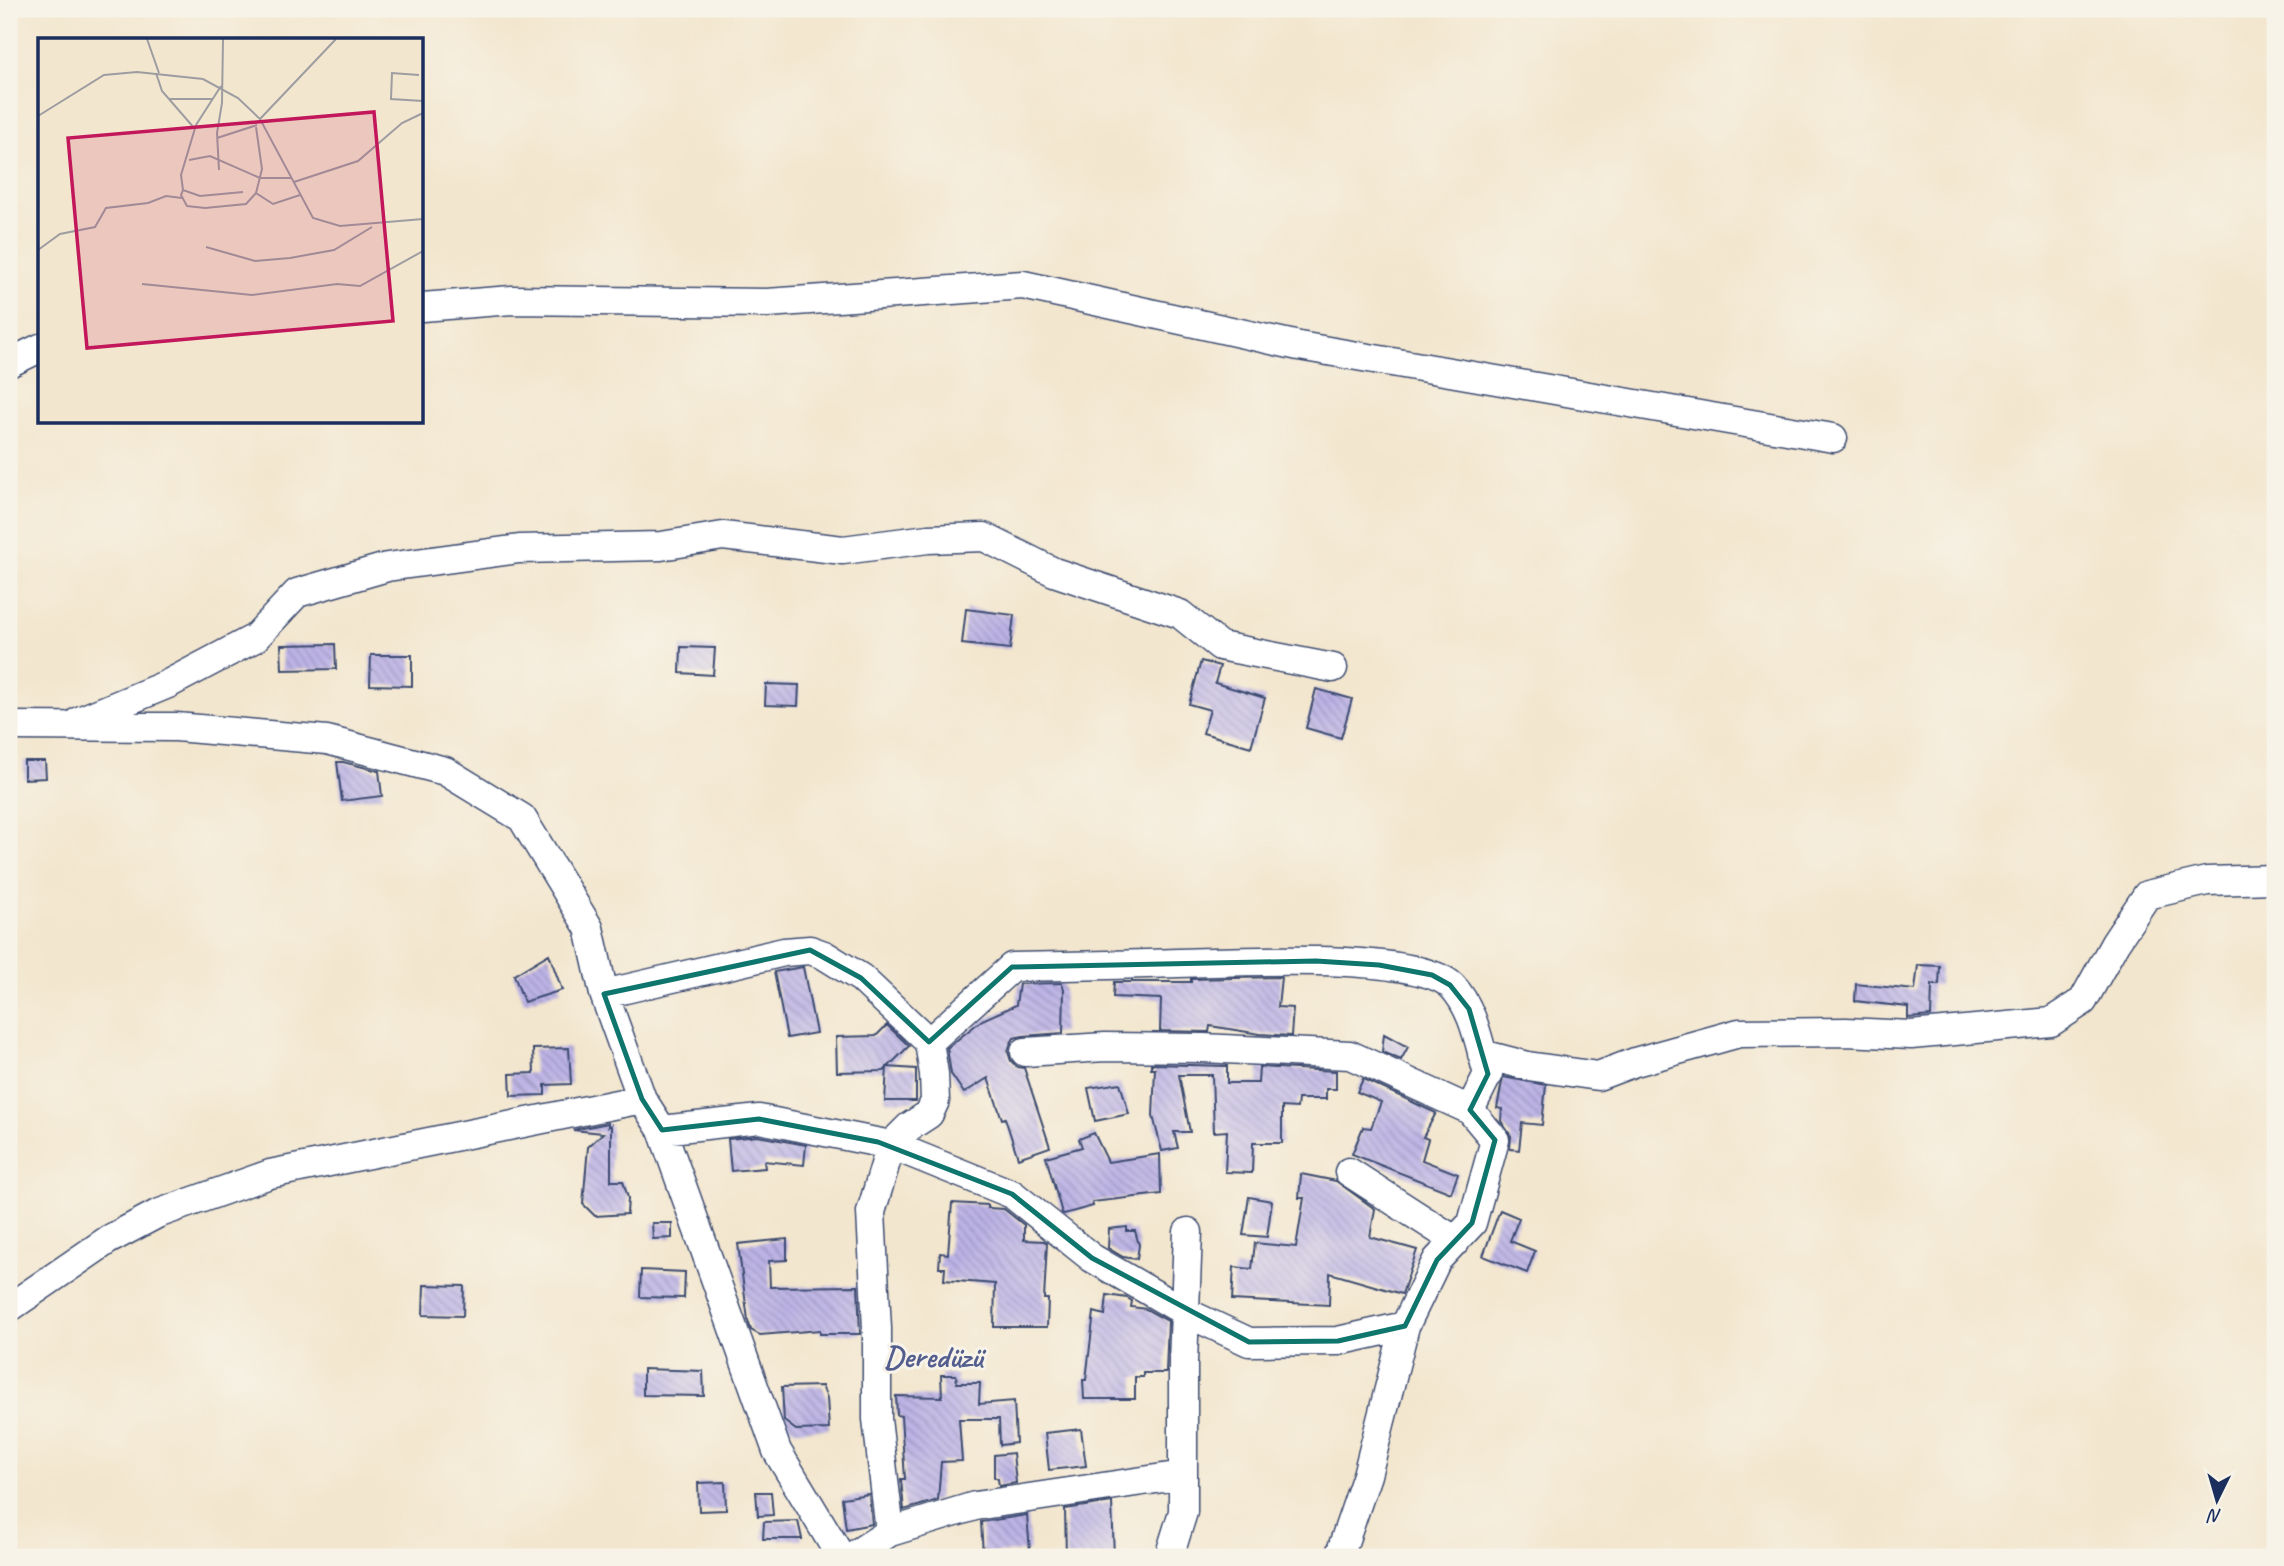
<svg xmlns="http://www.w3.org/2000/svg" width="2284" height="1566" viewBox="0 0 2284 1566" font-family="Caveat,sans-serif">
<style>
.building{fill:url(#building-back-hatch)}
.lines{fill:none;stroke-linecap:round;stroke-linejoin:round}
.minor-casing{stroke:#3b4a6f;stroke-width:31}
.minor{stroke:#fff;stroke-width:28}
.marked{fill:none;stroke:#0f766e;stroke-width:5;stroke-linejoin:round}
.labels{text-anchor:middle;stroke-width:6;stroke-linejoin:round;paint-order:stroke}
.quarter-label{font-size:32px;font-weight:bold;fill:#545e8e;stroke:#f7f3e8}
.inset-road{fill:none;stroke:#9d9da1;stroke-width:2}
.view{fill:#c2185b;fill-opacity:0.15;stroke:#c2185b;stroke-width:3.5}
.inset-edge{fill:none;stroke:#1b2f5e;stroke-width:3.5}
</style>
<defs>
<pattern id="building-back-hatch" width="6" height="6" patternUnits="userSpaceOnUse" patternTransform="scale(1.75)"><rect width="6" height="6" fill="#bdb4e6"/><path d="M-1 5l2 2M0 0l6 6M5-1l2 2" fill="none" stroke="#9993be"/></pattern>
</defs>
<rect width="100%" height="100%" fill="#f7f3e8"/>
<filter id="ink" filterUnits="userSpaceOnUse"><feTurbulence type="fractalNoise" baseFrequency=".0143" numOctaves="2"/><feDisplacementMap in="SourceGraphic" scale="14" xChannelSelector="R" yChannelSelector="G"/><feConvolveMatrix kernelMatrix="1 2 1 2 8 2 1 2 1" color-interpolation-filters="sRGB"/></filter>
<filter id="wash" filterUnits="userSpaceOnUse"><feTurbulence type="fractalNoise" baseFrequency=".00686" numOctaves="4" result="noise"/><feDisplacementMap in="SourceGraphic" scale="28" xChannelSelector="R" yChannelSelector="G"/><feGaussianBlur stdDeviation="1.57" result="paint"/><feColorMatrix in="noise" values="0 0 0 0 0 0 0 0 0 0 0 0 0 0 0 0 0 1.4 0 .05"/><feComposite in="paint" operator="in"/></filter>
<g filter="url(#wash)">
<rect width="100%" height="100%" fill="#f3e6ce"/>
<g id="blocks">
<path class="building" d="M966,609L1014,615L1010,649L962,644Z
M335,644L336,669L282,670L281,645Z
M681,647L715,648L713,675L680,673Z
M371,655H412V686L370,685Z
M1201,661L1220,666L1215,683L1265,698L1251,747L1203,733L1210,710L1189,704Z
M766,684L799,685L798,706L765,705Z
M1316,689L1352,699L1341,738L1306,728Z
M24,761H45L46,778L24,779Z
M337,762H343L379,771L382,796L342,801Z
M549,954L562,990L524,1002L514,975Z
M1918,965L1940,966L1939,985H1932L1931,1016L1908,1018V1007L1855,1001L1856,984L1915,990Z
M803,967L816,1033L787,1038L774,972Z
M1281,977L1278,1007L1293,1008L1291,1036L1260,1034L1210,1026L1209,1032L1160,1031L1161,999L1113,997L1114,982H1191V979Z
M1062,983L1064,989L1063,1033L1023,1036L1014,1038L1010,1045L1008,1052L1011,1061L1017,1067L1024,1068L1050,1147L1018,1158L1005,1118L1002,1119L988,1078L964,1093L951,1074L947,1048L982,1020L1016,1005L1019,984Z
M887,1025L909,1046L884,1071L837,1072L836,1037L876,1036Z
M1384,1034L1408,1047L1401,1060L1382,1052Z
M569,1048L571,1084L545,1085V1095L511,1096L510,1074L534,1073L533,1049Z
M1151,1064L1227,1066V1083H1258L1259,1067L1336,1071V1089H1326V1099H1298L1297,1108L1282,1107V1143H1253L1252,1173L1225,1172L1227,1131L1214,1132L1212,1075H1179L1190,1132H1174L1178,1148L1162,1151L1153,1116L1155,1069H1151Z
M887,1067L916,1069V1101H885Z
M1503,1077L1546,1085L1542,1125L1522,1123L1519,1150L1510,1149L1511,1136L1501,1121L1502,1109L1497,1108Z
M1363,1079L1436,1113L1423,1137L1428,1139L1422,1160L1458,1174L1451,1193L1352,1154L1363,1127L1371,1128L1381,1102L1357,1092Z
M1120,1083L1129,1114L1095,1121L1088,1088Z
M608,1123V1127L611,1125V1181H623L628,1198L627,1214L595,1216L583,1204L588,1147L603,1133L573,1130Z
M1094,1133L1108,1162L1160,1154L1161,1194L1092,1202L1093,1206L1064,1214L1062,1213L1046,1157L1082,1147L1079,1139Z
M758,1136L806,1145L804,1165L764,1161L765,1168L731,1171L728,1139Z
M1301,1174L1336,1181L1375,1209L1370,1237L1417,1250L1402,1294L1330,1273L1329,1305L1232,1300L1234,1267L1252,1269L1255,1243L1296,1247L1304,1198H1299Z
M1249,1197L1272,1201L1267,1237L1243,1235Z
M952,1203L988,1205V1208L1004,1209L1024,1225V1240L1044,1241L1047,1243L1044,1299H1048L1047,1327H994L995,1284L944,1280L945,1268H939L940,1253L948,1254Z
M1500,1210L1519,1218L1510,1241L1535,1251L1527,1273L1483,1256Z
M652,1223H672V1238L653,1239Z
M1127,1227V1231H1135L1139,1245L1137,1259L1123,1257L1108,1248L1109,1229Z
M787,1239V1260L769,1261L770,1287L858,1286L860,1334H820V1330L760,1335L751,1330L748,1320L738,1244Z
M641,1270L685,1272L684,1298L640,1297Z
M424,1285L464,1286L463,1316L423,1315Z
M1107,1295L1127,1298L1132,1301L1131,1307L1146,1309L1168,1321L1166,1373H1143V1377H1135V1399H1084L1083,1380H1086L1094,1312L1105,1315Z
M643,1369L703,1371L704,1396L643,1395Z
M941,1375H956L957,1383H980L979,1404L1014,1401L1016,1443L1000,1445L999,1419H959L962,1461L941,1462L938,1500L904,1510L901,1479H905L901,1416L897,1415L896,1396L942,1397Z
M822,1386L827,1398L829,1429L796,1430L784,1421L782,1387Z
M1081,1429L1086,1466L1049,1470L1045,1433Z
M1013,1453L1016,1483L999,1486L998,1479L994,1477V1455Z
M725,1482L726,1510L699,1511L698,1483Z
M756,1492H771L773,1515L758,1516Z
M869,1494L872,1524L846,1529L842,1498Z
M1112,1502L1114,1557H1066L1065,1509Z
M1027,1515L1030,1551L983,1554L981,1522Z
M798,1521L802,1539H763L764,1522Z"/>
</g>
</g>
<g filter="url(#ink)">
<use href="#blocks" fill-opacity="0" stroke="#3b4a6f" stroke-width="2"/>
<g class="lines">
<defs>
<path id="minor" d="M422,307L512,300L767,303L1023,285L1299,346L1833,438
M9,363L40,348
M79,721L168,684L255,638L297,593L387,567L519,549L661,546L723,536L843,550L928,539L984,537L1054,572L1180,614L1220,646L1333,668
M9,726L176,727L327,740L445,771L522,818L589,928L604,994L642,1099L662,1130L777,1451L841,1557
M604,994L784,952L810,950L824,955L861,978L929,1042L934,1074L935,1101L929,1114L909,1127L891,1145L871,1212L877,1329V1419L890,1532
M929,1042L1012,967C1067,966 1122,965 1178,963C1230,962 1417,951 1452,986C1474,1009 1479,1044 1488,1074L1470,1110L1350,1055L1203,1048L1105,1047L1025,1052
M1482,1054L1528,1066L1598,1076L1635,1062L1739,1033L1846,1032L1911,1035L2051,1022L2083,1001L2115,943L2147,895L2207,881L2275,879
M662,1130L759,1119L891,1145L1012,1194L1092,1258L1185,1312L1249,1342L1338,1341L1405,1326
M1349,1172L1456,1241
M9,1308L108,1240L157,1214L270,1174L642,1099
M851,1557L890,1532L975,1506L1183,1475
M1169,1557L1183,1512V1363L1188,1232
M1339,1557L1367,1475L1405,1326L1437,1260L1472,1223L1495,1140L1470,1110"/>
</defs>
<use href="#minor" class="minor-casing"/>
<use href="#minor" class="minor"/>
</g>
</g>
<path class="marked" d="M810,950L861,978L929,1042L1012,967L1316,961L1379,965L1432,975L1450,985L1469,1009L1488,1074L1470,1110L1495,1140L1472,1223L1437,1260L1405,1326L1338,1341L1249,1342L1092,1258L1012,1194L878,1142L759,1119L662,1130L642,1099L604,994Z"/>
<g class="labels">
<g class="quarter-label">
<text x="933" y="1367">Deredüzü</text>
</g>
</g>
<g transform="translate(38 38)">
<rect width="385" height="385" fill="#f3e6ce"/>
<path class="inset-road" d="M109,1L121,35M118,35L124,53L157,91M381,37L354,35L353,61L385,63M131,61H175M0,78L66,37L99,34L165,41L200,60L222,81L275,180L302,188L385,181M222,81L298,1M218,89L224,131L218,155L235,166L262,157M179,100L219,87M151,122L172,118L222,140H253M181,132L179,95L184,65L185,1M256,144L320,123L364,85L385,75M145,152L143,137L158,87L183,48M205,154L162,158L145,152L143,157L149,168L167,170L208,166L218,155M168,209L217,223L252,220L296,212L334,189M0,212L22,196L57,189L68,170L110,165L128,158L144,160M104,246L214,257L299,246L322,248L385,213"/>
<path class="view" d="M336,74L355,283L49,310L30,100Z"/>
<rect width="385" height="385" class="inset-edge"/>
</g>
<rect width="2284" height="1566" fill="none" stroke="#f7f3e8" stroke-width="35"/>
<g transform="translate(2217 1500) rotate(185)" stroke="#f7f3e8" stroke-width="5" paint-order="stroke">
<path d="M0-5L12 26L0 18L-12 26Z" fill="#1b2f5e"/>
<text y="-10" font-size="19" font-weight="bold" text-anchor="middle" fill="#1b2f5e">N</text>
</g>
</svg>
